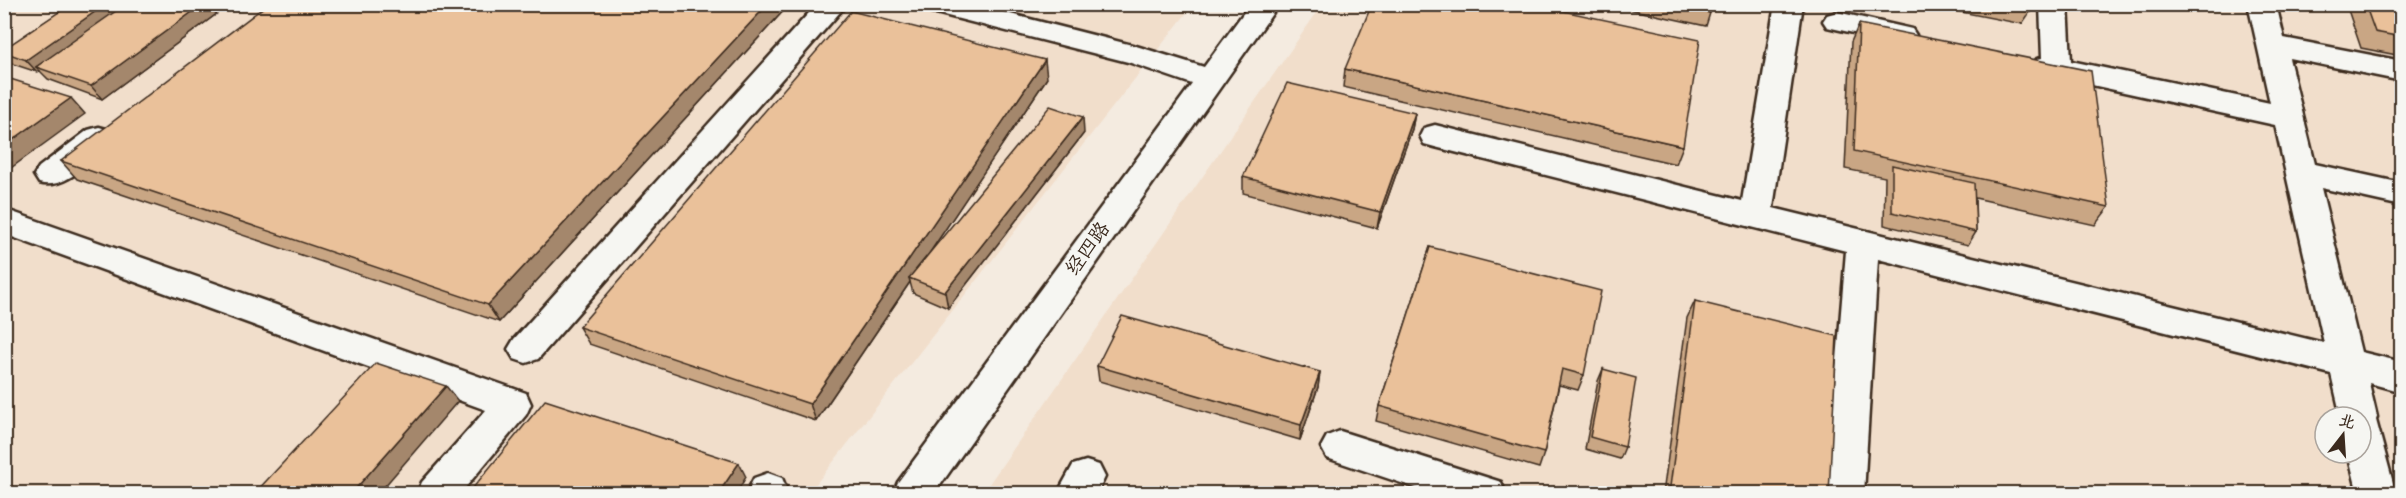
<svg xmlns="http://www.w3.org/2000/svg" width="2406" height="498" viewBox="0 0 2406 498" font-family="'Comic Neue','LXGW WenKai TC',sans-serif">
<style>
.built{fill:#f1decb;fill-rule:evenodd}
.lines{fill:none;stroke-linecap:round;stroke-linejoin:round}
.minor-casing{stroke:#3b2a1e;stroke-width:5}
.minor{fill:#f6f6f2;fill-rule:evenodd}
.wall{fill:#c9a684;stroke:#3b2a1e;stroke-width:1.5}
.shaded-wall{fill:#a4876c;stroke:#3b2a1e;stroke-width:1.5}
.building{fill:#eac19a;stroke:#3b2a1e;stroke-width:1.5}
.labels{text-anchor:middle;stroke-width:4.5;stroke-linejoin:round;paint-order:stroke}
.street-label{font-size:20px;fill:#3b2a1e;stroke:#f6f6f2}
</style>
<rect width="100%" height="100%" fill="#f4ebe0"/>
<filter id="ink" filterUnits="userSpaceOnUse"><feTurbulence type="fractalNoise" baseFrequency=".0167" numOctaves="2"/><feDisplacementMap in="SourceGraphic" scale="12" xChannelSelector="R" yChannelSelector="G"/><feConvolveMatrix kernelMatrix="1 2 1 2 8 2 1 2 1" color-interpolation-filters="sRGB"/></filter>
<g filter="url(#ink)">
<path class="built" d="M4,5H1193L808,494L5,493Z
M1322,5H2401V493L982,494ZM2325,417H2361V453H2325Z"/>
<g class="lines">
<defs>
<path id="minor" d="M817,4H847L538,359L526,363L514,359L508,349L514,339Z
M920,4H971L1136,46L1204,67L1250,4H1279L934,494H893L898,482L1192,84L1128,62L924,10Z
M1775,4H1803L1773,208L2324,343L2275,125L2037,73L2032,66L2037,59L2042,58L2040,4H2068L2071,61L2270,103L2248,4H2276L2284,38L2402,61V81L2289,58L2315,164L2402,183V206L2321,188L2361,352L2402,362V392L2369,383L2377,417L2376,420L2396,494H2358L2348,453H2361V417H2341L2331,374L1878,259L1864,494H1826L1846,251L1435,147L1424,144L1420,136L1424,128L1435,125L1742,201Z
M1837,12L1912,29L1916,35L1912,41L1902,44L1827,27L1823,21L1827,15Z
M99,127L110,130L114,138L110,146C90,161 65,191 39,183L34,175L39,167L88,130Z
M4,209L526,393L531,404L526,415L460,494H417L422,482L486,410L4,234Z
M1340,431L1501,482L1506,494H1434L1327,458L1321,447L1327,436Z
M1086,461L1099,465L1105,477L1097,494H1057L1073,465Z
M768,473L782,478L787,490L785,494H746L754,478Z"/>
</defs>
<use href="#minor" class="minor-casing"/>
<use href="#minor" class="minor"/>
</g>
<path class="wall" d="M71,4H230L102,99L48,79L40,71L37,72L13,64L4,55V42L9,46Z
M1606,4H1712L1710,13L1706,26Z
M1921,4H2029L2030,12L2022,24Z
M2346,4H2402V56L2361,48Z
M786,8L499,322L77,179L61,161Z
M1859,24L2109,207L2095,225L1975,198L1976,232L1968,245L1884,225L1885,177L1845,169L1851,42Z
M1345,69L1683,146L1676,164L1343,87Z
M1047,78L932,249L1084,133L948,308L913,293L910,282L816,421L589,344L579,327Z
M1415,113L1412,129L1377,228L1243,193V177Z
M1430,247L1584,375L1578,390L1559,385L1544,453L1539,468L1376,421L1379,406Z
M1695,301L1829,494H1663L1687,318Z
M1097,366L1320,372L1318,387L1300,440L1099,381Z
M1603,369L1625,447L1620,459L1585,449L1598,381Z"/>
<path class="shaded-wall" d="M106,4H134L36,67L40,71L37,72L26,60Z
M203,4H230L102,99L91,86Z
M768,4H785L786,8L499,322L488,305Z
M4,42L10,48L4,51Z
M1045,60L1047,78L912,279L909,278L910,282L816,421L810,404Z
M71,98L85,114L4,173V146Z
M1415,113L1412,129L1377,228L1380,212Z
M1083,117L1084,133L948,308L945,292Z
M1320,372L1318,387L1300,440L1301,425Z
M446,386L458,401L378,494H351Z
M739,463L746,477L736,494H718Z"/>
<path class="building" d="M71,4H106L26,60L4,52V49Z
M126,4H203L91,86L36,67Z
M268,4H768L488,305L61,161Z
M1372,4H1530L1700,40L1683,146L1345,69Z
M1669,4H1712L1710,13Z
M1993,4H2029L2030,12Z
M2365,4H2402V37L2375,32Z
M851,11L1045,60L810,404L579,327Z
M1859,24L2091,71L2109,207L1854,151Z
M4,77L71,98L4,146Z
M1287,83L1415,113L1380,212L1243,177Z
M1050,106L1083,117L945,292L909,278Z
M1892,165L1974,183L1976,232L1892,212Z
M1430,247L1601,291L1584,375L1562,369L1544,453L1379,406Z
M1695,301L1837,336L1829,494H1669Z
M1122,316L1320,372L1301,425L1097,366Z
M376,363L446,386L351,494H254Z
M1603,369L1636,378L1625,447L1590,437Z
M545,400L739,463L718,494H468Z"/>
</g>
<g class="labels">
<g class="street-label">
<text transform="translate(1087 248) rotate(-54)" y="7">经四路</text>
</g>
</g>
<rect width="2406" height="498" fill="none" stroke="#f6f6f2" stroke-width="24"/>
<rect x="12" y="12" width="2382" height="474" fill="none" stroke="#3b2a1e" stroke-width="2" filter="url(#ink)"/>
<g transform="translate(2343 435) rotate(17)"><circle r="28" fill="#f6f6f2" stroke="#aba49d" stroke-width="1.5"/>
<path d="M0-4.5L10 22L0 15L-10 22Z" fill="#3b2a1e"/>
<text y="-9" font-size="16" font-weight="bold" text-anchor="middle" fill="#3b2a1e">北</text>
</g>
</svg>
